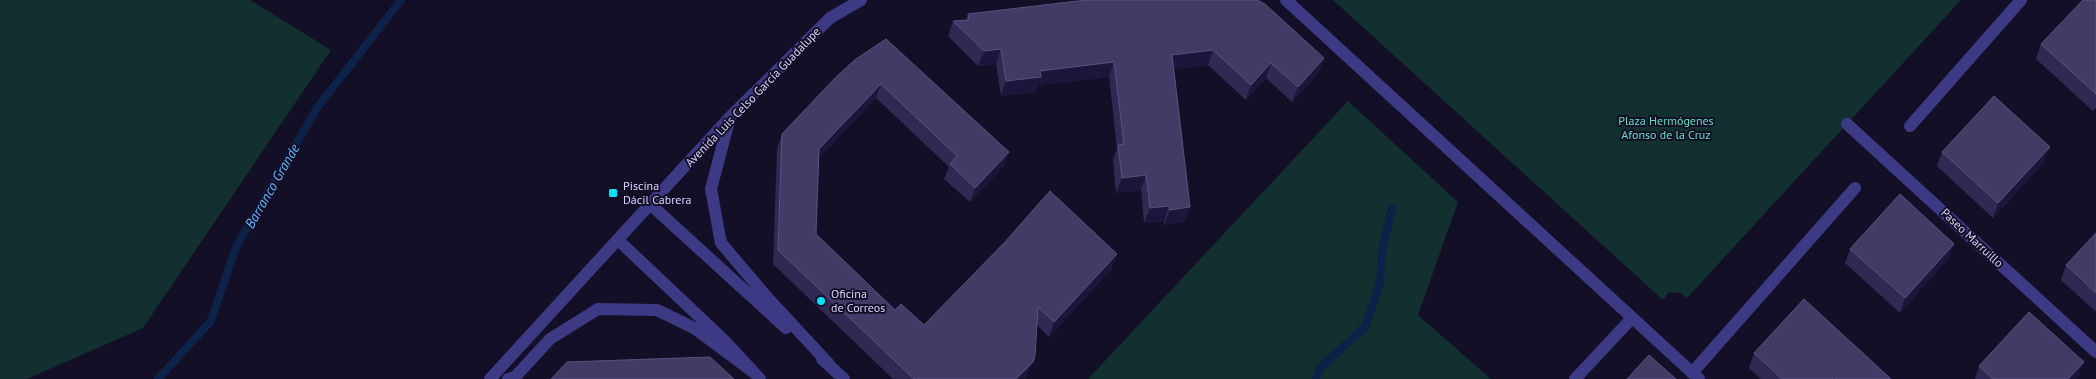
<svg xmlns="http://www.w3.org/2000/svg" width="2096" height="379" viewBox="0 0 2096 379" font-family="'PT Sans',sans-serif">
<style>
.green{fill:#12302f}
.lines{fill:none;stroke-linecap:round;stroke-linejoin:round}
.stream{stroke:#0c2248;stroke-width:8}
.pedestrian{stroke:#3d3a85;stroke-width:12}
.minor{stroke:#3d3a85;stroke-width:12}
.wall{fill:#312854}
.shaded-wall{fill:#1d163a}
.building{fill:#433a66;stroke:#5a527e}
.poi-dot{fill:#00e5ff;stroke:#130f26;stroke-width:2}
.labels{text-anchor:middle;stroke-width:4;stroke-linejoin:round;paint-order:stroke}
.street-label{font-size:12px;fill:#d9d4ff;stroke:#130f26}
.park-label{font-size:12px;fill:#5fe0c0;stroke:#130f26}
.poi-label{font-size:12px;fill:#d9d4ff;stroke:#130f26;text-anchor:start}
.water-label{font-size:14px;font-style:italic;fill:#62b6ff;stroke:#130f26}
</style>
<rect width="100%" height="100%" fill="#130f26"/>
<path class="green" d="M0,0H250L331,50L143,328L27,379H0Z
M1333,0H1961L1687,298L1680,293L1669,292L1663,300Z
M1348,101L1458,202L1418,315L1491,379H1088Z"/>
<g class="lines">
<path class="stream" d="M158,379L211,321L236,247L317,108L401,0
M1316,379L1319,369L1365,327L1380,283L1382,250L1392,209"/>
<path class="pedestrian" d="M1847,124L2096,352"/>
<path class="minor" d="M1286,0L1699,379
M729,121L711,189L721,243L766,296L829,364
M1910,126L2021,0
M650,204L786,328
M618,240L724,340L760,379
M822,359L844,379
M1692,373L1855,188
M490,379L729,118L830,18L861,0
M508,379L515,377L550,339L598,309L657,310L694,328L753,372
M1575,379L1632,318"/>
</g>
<path class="wall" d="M2096,0V108L2093,111L2036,59L2041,44Z
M968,14L1324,58L1318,73L1292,102L1266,78L1246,100L1208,65L1174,69L1190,207L1184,222L1164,225V221L1144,223L1141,190L1116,193L1113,160L1117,148L1109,77L1038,85L1036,92L1001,96L996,64L978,66L948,36L953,21L966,20Z
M856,59L1004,166L970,202L944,179L949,167L876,98L819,158L816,234L895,310L924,325L1112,269L1049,337L1037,325L1027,376L1025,379H893L773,264L777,149L782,134Z
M1942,152L2044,162L1993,218L1937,166Z
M2096,233V312L2061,280L2066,265Z
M1954,244L1949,258L1900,313L1845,263L1850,249Z
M1754,353L1891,379H1761L1749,368Z
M2084,362L2078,376L2076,379H1975L1979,366Z"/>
<path class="shaded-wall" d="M1001,49L996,64L978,66L984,51Z
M1213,50L1208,65L1167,70L1172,55Z
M1324,58L1318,73L1292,102L1298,87Z
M1114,62L1109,77L1038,85L1036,92L1001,96L1006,81L1040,71Z
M1271,63L1266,78L1246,100L1251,85Z
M881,84L876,98L814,163L819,149Z
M2050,147L2044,162L1993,218L1998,203Z
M1009,152L1004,166L970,202L975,188Z
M1146,175L1141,190L1116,193L1122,178Z
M1169,206L1164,221L1144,223L1150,208Z
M1190,207L1184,222L1164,225L1170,210Z
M1954,244L1949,258L1900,313L1905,298Z
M1117,254L1112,269L1049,337L1054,322Z
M1035,356L1027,376L1025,379H1016Z
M2084,362L2078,376L2076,379H2068Z"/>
<path class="building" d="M1086,0H1257L1265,4L1324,58L1298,87L1271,63L1251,85L1213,50L1172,55L1190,207L1170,210L1169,206L1150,208L1146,175L1122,178L1118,145L1124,144L1114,62L1040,71L1041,77L1006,81L1001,49L984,51L953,21L969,20L968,14Z
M2083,0H2096V94L2041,44Z
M886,39L1009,152L975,188L950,164L957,156L881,84L819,149L816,234L895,310L901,304L924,325L1005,242L1050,191L1117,254L1054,322L1038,307L1035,356L1033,362L1016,379H914L778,250L782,134L837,76L856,59Z
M1994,96L2050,147L1998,203L1942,152Z
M1900,194L1954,244L1905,298L1850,249Z
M2096,233V293L2066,265Z
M1804,299L1891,379H1836L1834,377L1832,379H1782L1754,353Z
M2029,312L2084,362L2068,379H1993L1979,366Z
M1649,355L1676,379H1627Z
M710,357L734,379H551L567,362Z"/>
<g class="poi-dot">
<rect x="608" y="188" width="10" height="10" rx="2.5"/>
<circle cx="821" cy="301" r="5"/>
</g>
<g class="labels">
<g class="street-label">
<text transform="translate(753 97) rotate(-46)" y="4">Avenida Luis Celso García Guadalupe</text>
<text transform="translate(1972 238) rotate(43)" y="4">Paseo Marruillo</text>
</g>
<g class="park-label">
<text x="1666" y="125">Plaza Hermógenes<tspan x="1666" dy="14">Afonso de la Cruz</tspan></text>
</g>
<g class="poi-label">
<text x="623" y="190">Piscina<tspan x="623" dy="14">Dácil Cabrera</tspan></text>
<text x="831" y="298">Oficina<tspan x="831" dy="14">de Correos</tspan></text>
</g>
<g class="water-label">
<text transform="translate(272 186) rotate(-60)" y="5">Barranco Grande</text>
</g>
</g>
</svg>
